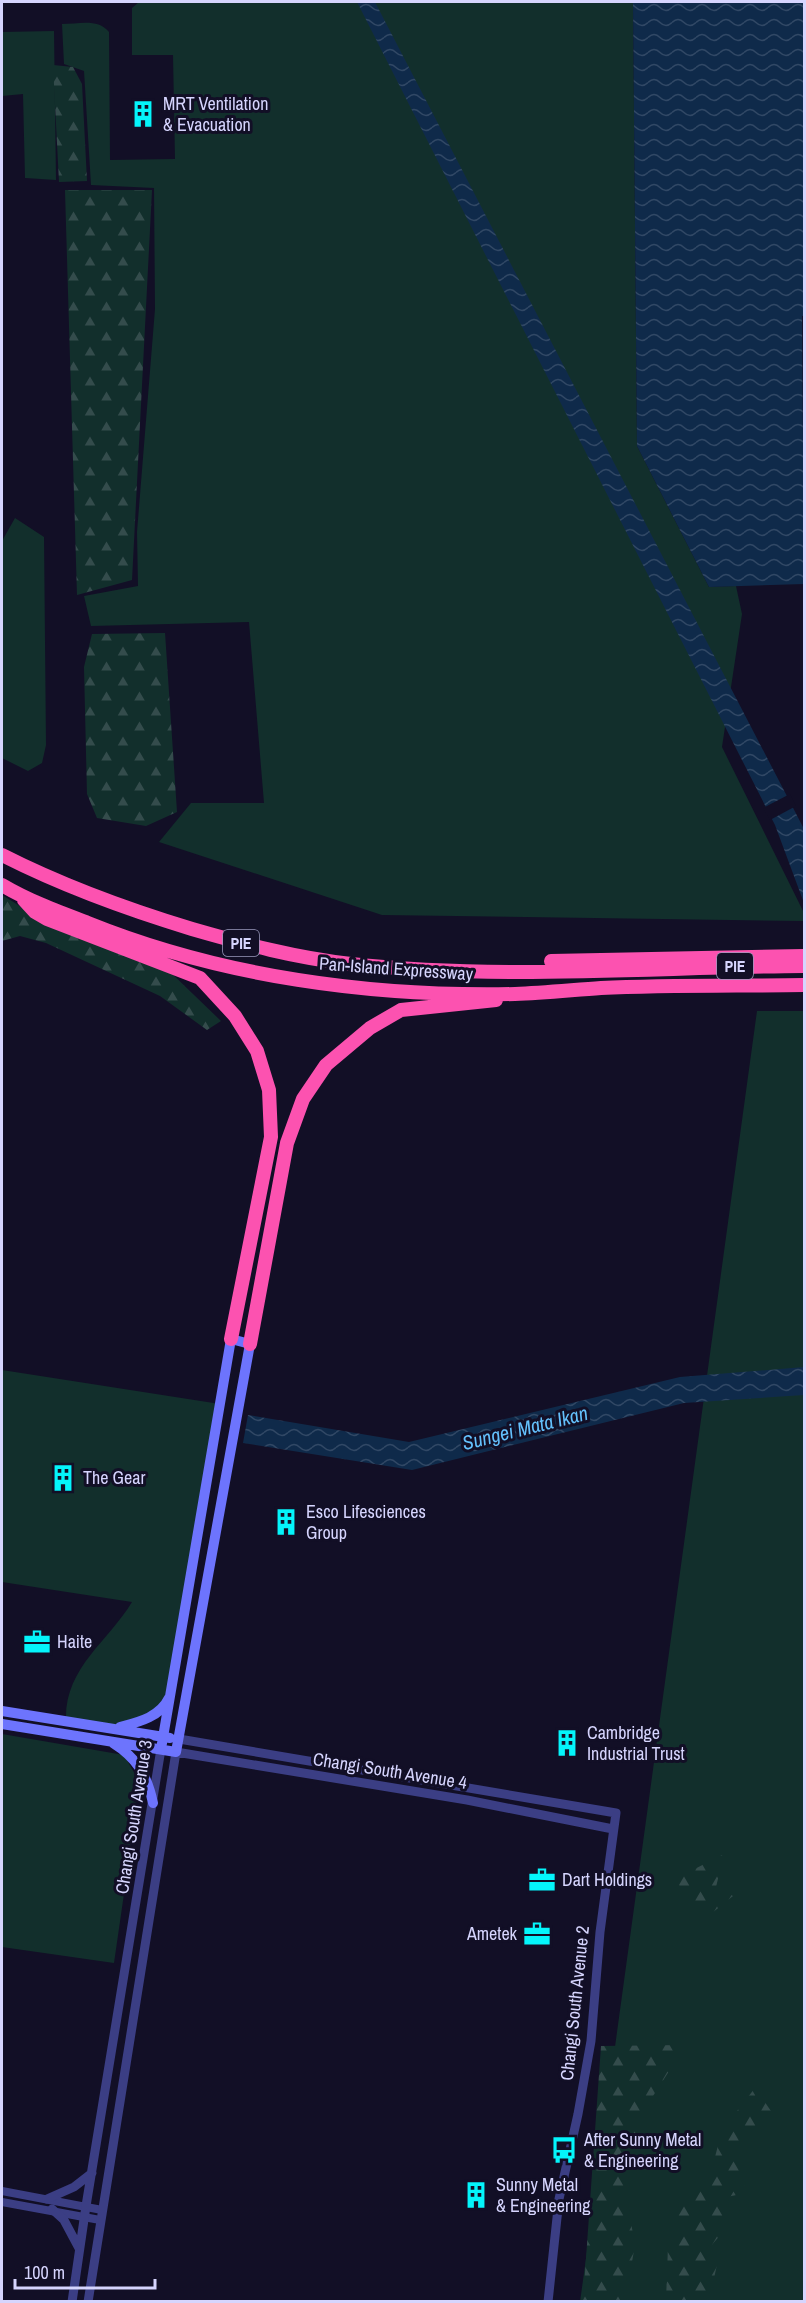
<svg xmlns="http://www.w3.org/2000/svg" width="806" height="2303" viewBox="0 0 806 2303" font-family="'Archivo Narrow',sans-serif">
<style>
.grass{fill:#122f2c}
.forest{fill:url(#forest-firs)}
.water{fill:url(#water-waves)}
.pier{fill:#120f26}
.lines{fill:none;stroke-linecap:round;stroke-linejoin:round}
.minor{stroke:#3b3e84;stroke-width:8}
.tertiary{stroke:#3b3e84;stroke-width:9}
.secondary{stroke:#6d74fd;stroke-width:10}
.motorway{stroke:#fc52b0;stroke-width:14}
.labels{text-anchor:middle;stroke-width:6;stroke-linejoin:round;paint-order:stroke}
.shield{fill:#120f26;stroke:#9b9abd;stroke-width:1.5}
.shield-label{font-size:16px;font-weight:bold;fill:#d6d5fe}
.poi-label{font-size:18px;fill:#d6d5fe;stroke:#120f26;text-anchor:start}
.street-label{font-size:18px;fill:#d6d5fe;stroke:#120f26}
.water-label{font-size:20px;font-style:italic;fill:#64c1fd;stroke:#120f26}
</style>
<defs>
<pattern id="forest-firs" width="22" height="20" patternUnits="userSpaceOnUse" patternTransform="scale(1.5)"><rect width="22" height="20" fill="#122f2c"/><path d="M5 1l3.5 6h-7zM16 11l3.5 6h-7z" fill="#344c4c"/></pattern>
<pattern id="water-waves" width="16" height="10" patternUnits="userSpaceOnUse" patternTransform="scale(1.5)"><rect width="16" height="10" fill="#0f2a4a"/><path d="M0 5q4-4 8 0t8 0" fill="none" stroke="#314865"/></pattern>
</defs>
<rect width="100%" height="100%" fill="#120f26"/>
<path class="grass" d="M139,2H633L637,446L709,587L736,586L742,614L722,747L804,913V921L382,915L159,842L191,803H264L249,622L91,626L84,596L138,586L137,532L155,309L154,188L91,185L84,71L64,64L62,24C79,24 98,18 109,32L110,160L175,159L173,55H132V8Z
M54,31L56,180L25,178L23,94L2,96V32Z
M15,518L44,537L46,745L42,763L28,771L2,758V541Z
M757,1011H804V2301L580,2302Z
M2,1370L220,1404L166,1704L117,1728L66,1721C64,1668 108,1642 132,1602L2,1582Z
M2,1734L124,1755L140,1783L114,1963L2,1947Z"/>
<path class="forest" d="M53,65L73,67L82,84L87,181L59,182Z
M65,190H152L132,580L77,595Z
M165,633L177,812L146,826L97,818L87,794L84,667L92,634Z
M2,895L47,923L166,968L221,1021L207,1030L160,996L46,943L20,936L2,941Z
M724,1854L716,1887L733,1896L712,1913L685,1904L677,1878Z
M686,2045L653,2096L623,2178L635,2245L625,2301H583L601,2046Z
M755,2088L773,2114L738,2146L746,2193L717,2199L728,2226L704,2254L718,2260L709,2301H666L668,2246L681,2206L708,2184L722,2130Z"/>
<path class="water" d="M357,2H375L804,829V903L775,825Z
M633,2H804V316H802L804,584L709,587L637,446Z
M804,1367V1395L684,1403L412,1470L243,1443L248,1415L409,1442L680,1377Z"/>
<path class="pier" d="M790,794L796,806L770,820L763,808Z"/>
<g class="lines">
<path class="minor" d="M2,2191L102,2210
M2,2202L100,2220"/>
<path class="tertiary" d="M179,1739L616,1813L600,1932L591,2041L578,2114L559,2199L548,2302
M47,2199L74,2187L92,2173
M52,2209L64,2220L79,2248
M72,2302L86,2206L161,1749
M88,2302L176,1752L467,1800L613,1829"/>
<path class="secondary" d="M2,1711L170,1738
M2,1724L176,1752L250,1344L231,1339L161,1749
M120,1727C139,1722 160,1717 169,1698
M113,1743C137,1758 147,1775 153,1803"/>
<path class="motorway" d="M2,855C63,886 126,909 192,929C244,944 296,958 351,964C498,980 656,967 804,966
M2,885C29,901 59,912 88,923C222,977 371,997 515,994C543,993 572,990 601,988C668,985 737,986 804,985
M24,900L35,912L47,919L200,978L235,1016L257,1051L269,1090L271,1137L231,1339
M551,961L804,956
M250,1344L287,1143L303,1099L326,1065L370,1028L401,1010L496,1000"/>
</g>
<defs>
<symbol id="building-bare" viewBox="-9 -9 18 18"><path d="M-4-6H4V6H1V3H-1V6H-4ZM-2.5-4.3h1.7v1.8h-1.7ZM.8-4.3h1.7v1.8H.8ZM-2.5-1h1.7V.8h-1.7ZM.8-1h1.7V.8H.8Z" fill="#04f5fb" stroke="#120f26" stroke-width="2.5" paint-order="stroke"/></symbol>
<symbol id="office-bare" viewBox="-9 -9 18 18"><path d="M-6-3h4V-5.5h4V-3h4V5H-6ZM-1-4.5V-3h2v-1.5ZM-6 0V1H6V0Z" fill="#04f5fb" stroke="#120f26" stroke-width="2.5" paint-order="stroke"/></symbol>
<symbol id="bus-bare" viewBox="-9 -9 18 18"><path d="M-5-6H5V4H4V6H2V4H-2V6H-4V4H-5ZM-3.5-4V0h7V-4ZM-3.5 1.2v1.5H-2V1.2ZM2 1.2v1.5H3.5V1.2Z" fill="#04f5fb" stroke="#120f26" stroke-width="2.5" paint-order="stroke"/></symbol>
</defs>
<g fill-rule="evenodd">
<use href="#building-bare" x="124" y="95" width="38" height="38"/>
<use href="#building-bare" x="44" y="1459" width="38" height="38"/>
<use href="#building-bare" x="267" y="1503" width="38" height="38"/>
<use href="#office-bare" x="18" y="1623" width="38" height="38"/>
<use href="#building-bare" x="548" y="1724" width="38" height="38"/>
<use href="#office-bare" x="523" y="1861" width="38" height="38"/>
<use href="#office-bare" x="518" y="1915" width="38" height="38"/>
<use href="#bus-bare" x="545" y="2131" width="38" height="38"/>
<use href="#building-bare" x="457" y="2176" width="38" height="38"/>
</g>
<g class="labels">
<g class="shield">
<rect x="223" y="930" width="36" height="26" rx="4.5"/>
<rect x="717" y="953" width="36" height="26" rx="4.5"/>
</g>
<g class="shield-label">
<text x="241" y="949">PIE</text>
<text x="735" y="972">PIE</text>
</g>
<g class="poi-label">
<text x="163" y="110">MRT Ventilation<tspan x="163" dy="21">&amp; Evacuation</tspan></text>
<text x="83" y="1484">The Gear</text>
<text x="306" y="1518">Esco Lifesciences<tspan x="306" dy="21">Group</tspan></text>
<text x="57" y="1648">Haite</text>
<text x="587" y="1739">Cambridge<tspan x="587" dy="21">Industrial Trust</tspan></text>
<text x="562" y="1886">Dart Holdings</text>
<text x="517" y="1940" text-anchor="end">Ametek</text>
<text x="584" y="2146">After Sunny Metal<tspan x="584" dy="21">&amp; Engineering</tspan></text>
<text x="496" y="2191">Sunny Metal<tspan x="496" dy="21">&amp; Engineering</tspan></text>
</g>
<g class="street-label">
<text transform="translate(396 969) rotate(4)" y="6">Pan-Island Expressway</text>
<text transform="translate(390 1771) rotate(9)" y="6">Changi South Avenue 4</text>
<text transform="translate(134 1817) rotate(-81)" y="6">Changi South Avenue 3</text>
<text transform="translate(575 2003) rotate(-84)" y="6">Changi South Avenue 2</text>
</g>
<g class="water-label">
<text transform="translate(525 1428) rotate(-14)" y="7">Sungei Mata Ikan</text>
</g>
</g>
<rect width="806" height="2303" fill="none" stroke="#d6d5fe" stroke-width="6"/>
<path d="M15 2279v9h140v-9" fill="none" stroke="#d6d5fe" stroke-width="3"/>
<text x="24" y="2279" font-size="18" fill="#d6d5fe" stroke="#120f26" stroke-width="4.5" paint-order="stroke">100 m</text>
</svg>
